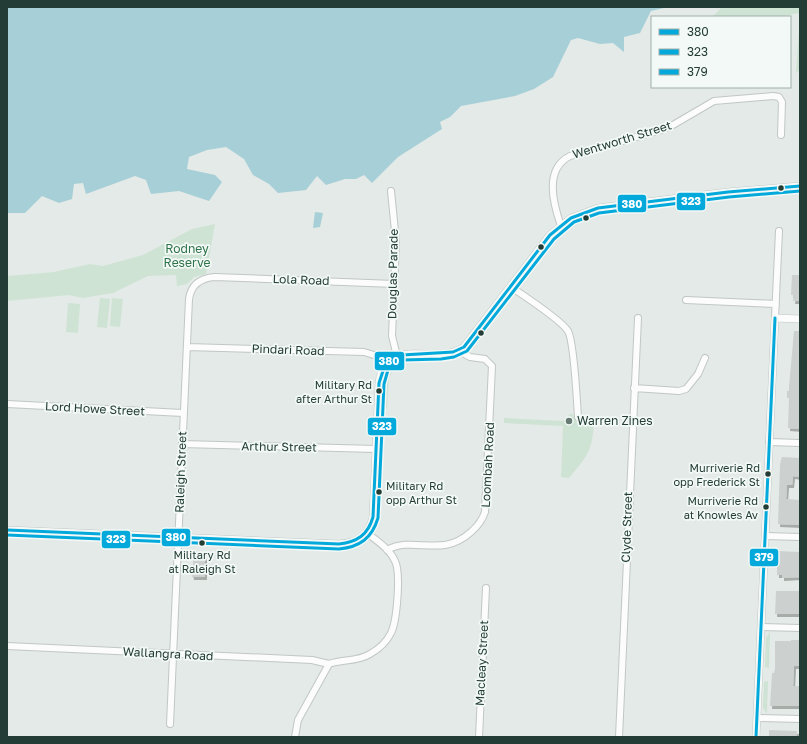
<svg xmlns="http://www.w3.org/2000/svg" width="807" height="744" viewBox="0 0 807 744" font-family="'Golos Text',sans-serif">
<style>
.green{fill:#cee3d4}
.water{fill:#a6cfd7}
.building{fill:#ccd1cf;filter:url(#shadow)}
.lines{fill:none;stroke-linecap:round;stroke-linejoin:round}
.minor-casing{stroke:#c1c7c4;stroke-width:8}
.tertiary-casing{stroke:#c1c7c4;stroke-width:8}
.minor{stroke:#fbfcfb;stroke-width:6}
.tertiary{stroke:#fbfcfb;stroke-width:7}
.bus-1-casing{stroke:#f3f9f6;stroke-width:6}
.bus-2-casing{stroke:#f3f9f6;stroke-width:6}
.bus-3-casing{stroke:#f3f9f6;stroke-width:6}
.bus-1{stroke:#04a9dc;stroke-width:3}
.bus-2{stroke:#04a9dc;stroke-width:3}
.bus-3{stroke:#04a9dc;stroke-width:3}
.bus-dot{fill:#233d36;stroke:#f3f9f6;stroke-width:1.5}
.poi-dot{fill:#677a74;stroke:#f3f9f6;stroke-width:1.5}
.labels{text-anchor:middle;stroke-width:3.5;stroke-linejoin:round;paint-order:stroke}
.bus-label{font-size:11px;fill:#233d36;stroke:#f3f9f6;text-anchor:end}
.street-label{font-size:12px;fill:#233d36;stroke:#f3f9f6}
.park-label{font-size:12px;fill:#2e7349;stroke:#f3f9f6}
.poi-label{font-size:12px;fill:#233d36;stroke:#f3f9f6;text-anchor:start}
.line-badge{stroke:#f3f9f6;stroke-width:1.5}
.badge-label{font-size:11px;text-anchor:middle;font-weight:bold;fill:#fff}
</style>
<defs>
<filter id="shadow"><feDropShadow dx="2" dy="3" stdDeviation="0" flood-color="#0004"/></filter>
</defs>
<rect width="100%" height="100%" fill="#e4eae7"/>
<path class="green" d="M722,7H800V70L796,73L800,16L798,13L782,17H712Z
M215,224L206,274L194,277L187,284L177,286L176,275L148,276L113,293L83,298L69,295L7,301V276L54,272L90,264L103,266L143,255L192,229Z
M100,298L110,299L107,328L97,327Z
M112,298L123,299L120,327L110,326Z
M68,303L80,304L78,333L66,332Z
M404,361L394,370L389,377L387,408L386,409C383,405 385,398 385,393C387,379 390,368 404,361Z
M570,414H573L574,418L594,422C592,452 588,455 569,478L561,477L563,426L504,423V418L563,421Z
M770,632L769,668L765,667L766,638Z
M768,681L767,712L766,713L763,707L764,682Z"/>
<path class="water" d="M7,7H668L651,11L640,33L624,37V52L613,43L600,44L578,38L571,40L553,77L534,89L515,96L461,106L450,117L440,122L442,129L398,157L372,183L364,175L356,179H345L326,185L317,176L306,190L278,193L269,184L253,175L244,159L226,147L207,150L189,157L187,169L215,175L222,182L209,201L179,191L151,194L146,180L135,176L86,194L83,183L74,184L72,199L59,203L42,196L25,213H7Z
M315,212L323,213L320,227L313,228Z"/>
<path class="building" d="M792,275H800V301H793L794,295H791Z
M794,331H800V429L788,428L789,398H787V391H789V387Z
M782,457L800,458V477L793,476L792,485H787L786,499L800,500V525L778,524L780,464Z
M777,551L800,552V577L782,578V575H777Z
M193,555L205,556V577H192L190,567H193Z
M776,591H800V614H775Z
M791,640H800V666H794L793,686H800L799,706H770L772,673H774L775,668V641H791Z
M769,730L797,731L796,737H769Z"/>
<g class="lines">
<defs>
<path id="minor" d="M391,191L396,241L392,336L397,356
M561,226C553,203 544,169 570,156L661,130L673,125L714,101L773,96L779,97L782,102L781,135
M511,287C524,296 560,319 568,331C574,341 577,402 578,417
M686,300L776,304
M775,318L779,231
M187,347L364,352L377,356L387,363
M634,388L679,391L686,389L698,374L705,358
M7,404L183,413
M769,442L800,443
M182,444L376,449
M765,536L800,537
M387,550C415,535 441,559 471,532C478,526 482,521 485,512L492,366L485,359L470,357L459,351
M761,627L800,628
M7,646L312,660L329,664
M758,718L800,719
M170,724L189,299C191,285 200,278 215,277L394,284
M295,737L298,720L329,664C342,659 357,662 370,654C379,649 386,643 391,633C397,621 401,573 395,561C390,549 377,541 367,533
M479,737L486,588
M619,737L638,318"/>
<path id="tertiary" d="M7,530L339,544C358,543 369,536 373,517L379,383C386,333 436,367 464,347L550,235L571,218L598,208L728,192L800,186
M756,737L775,318L800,319"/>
</defs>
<use href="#minor" class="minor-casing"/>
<use href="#tertiary" class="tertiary-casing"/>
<use href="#minor" class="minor"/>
<use href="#tertiary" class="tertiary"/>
<defs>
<path id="bus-1" d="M7,530L339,544C357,542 368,535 373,517L379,383L384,368L391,359L402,355L453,352L464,347L550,235L571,218L598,208L728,192L800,186"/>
<path id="bus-2" d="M7,535L339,549C360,547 372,538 378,518L384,384L388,370L394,363L403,360L441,359L454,357L467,351L554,239L574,222L599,213L729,197L800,191"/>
<path id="bus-3" d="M756,737L775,318"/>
</defs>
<use href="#bus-1" class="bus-1-casing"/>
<use href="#bus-2" class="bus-2-casing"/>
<use href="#bus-3" class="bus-3-casing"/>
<use href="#bus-1" class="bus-1"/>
<use href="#bus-2" class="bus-2"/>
<use href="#bus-3" class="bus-3"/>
</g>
<g class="bus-dot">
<circle cx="781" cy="188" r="3.5"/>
<circle cx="586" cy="218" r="3.5"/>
<circle cx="541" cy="247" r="3.5"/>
<circle cx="481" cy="333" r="3.5"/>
<circle cx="379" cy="391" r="3.5"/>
<circle cx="768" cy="474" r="3.5"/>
<circle cx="379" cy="492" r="3.5"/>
<circle cx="766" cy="507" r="3.5"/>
<circle cx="202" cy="543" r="3.5"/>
</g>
<circle class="poi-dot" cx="569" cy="421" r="4"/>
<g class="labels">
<g class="bus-label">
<text x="372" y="389">Military Rd<tspan x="372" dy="14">after Arthur St</tspan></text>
<text x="760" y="472">Murriverie Rd<tspan x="760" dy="14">opp Frederick St</tspan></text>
<text x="386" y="490" text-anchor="start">Military Rd<tspan x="386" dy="14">opp Arthur St</tspan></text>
<text x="758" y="505">Murriverie Rd<tspan x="758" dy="14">at Knowles Av</tspan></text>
<text x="202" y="559" text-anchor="middle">Military Rd<tspan x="202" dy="14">at Raleigh St</tspan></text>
</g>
<g class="street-label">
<text transform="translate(622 140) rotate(-17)" y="4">Wentworth Street</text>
<text transform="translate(393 274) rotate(-89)" y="4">Douglas Parade</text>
<text transform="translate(301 280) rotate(2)" y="4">Lola Road</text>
<text transform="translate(288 350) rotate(2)" y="4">Pindari Road</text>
<text transform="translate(95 409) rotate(3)" y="4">Lord Howe Street</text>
<text transform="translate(279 447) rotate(1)" y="4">Arthur Street</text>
<text transform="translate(488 465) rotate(-87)" y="4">Loombah Road</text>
<text transform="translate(181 472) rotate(-88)" y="4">Raleigh Street</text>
<text transform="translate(627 527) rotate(-88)" y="4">Clyde Street</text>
<text transform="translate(168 654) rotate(3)" y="4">Wallangra Road</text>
<text transform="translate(482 663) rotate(-87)" y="4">Macleay Street</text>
</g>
<g class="park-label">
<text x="187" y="253">Rodney<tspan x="187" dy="14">Reserve</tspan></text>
</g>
<g class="poi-label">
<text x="577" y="425">Warren Zines</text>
</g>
</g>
<g class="line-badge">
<rect x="676" y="192" width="30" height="19" rx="4" fill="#04a9dc"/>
<rect x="617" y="194" width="30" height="19" rx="4" fill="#04a9dc"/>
<rect x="374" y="351" width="31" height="20" rx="4" fill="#04a9dc"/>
<rect x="367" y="417" width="30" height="19" rx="4" fill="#04a9dc"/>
<rect x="161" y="528" width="30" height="19" rx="4" fill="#04a9dc"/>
<rect x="101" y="530" width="30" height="19" rx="4" fill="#04a9dc"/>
<rect x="749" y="548" width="30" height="19" rx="4" fill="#04a9dc"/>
</g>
<g class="badge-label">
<text x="691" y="205">323</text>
<text x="632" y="208">380</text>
<text x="389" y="365">380</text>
<text x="382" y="430">323</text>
<text x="176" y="541">380</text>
<text x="116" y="543">323</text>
<text x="764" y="561">379</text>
</g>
<rect width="807" height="744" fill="none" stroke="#233d36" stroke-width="16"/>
<rect x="651" y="16" width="140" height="72" fill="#f3f9f6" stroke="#a0aea9"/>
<rect x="659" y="29" width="20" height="6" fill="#04a9dc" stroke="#a0aea9"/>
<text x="687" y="36" font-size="12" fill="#233d36">380</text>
<rect x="659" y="49" width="20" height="6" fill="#04a9dc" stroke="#a0aea9"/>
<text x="687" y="56" font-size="12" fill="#233d36">323</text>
<rect x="659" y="69" width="20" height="6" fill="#04a9dc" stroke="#a0aea9"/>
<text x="687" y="76" font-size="12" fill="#233d36">379</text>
</svg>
